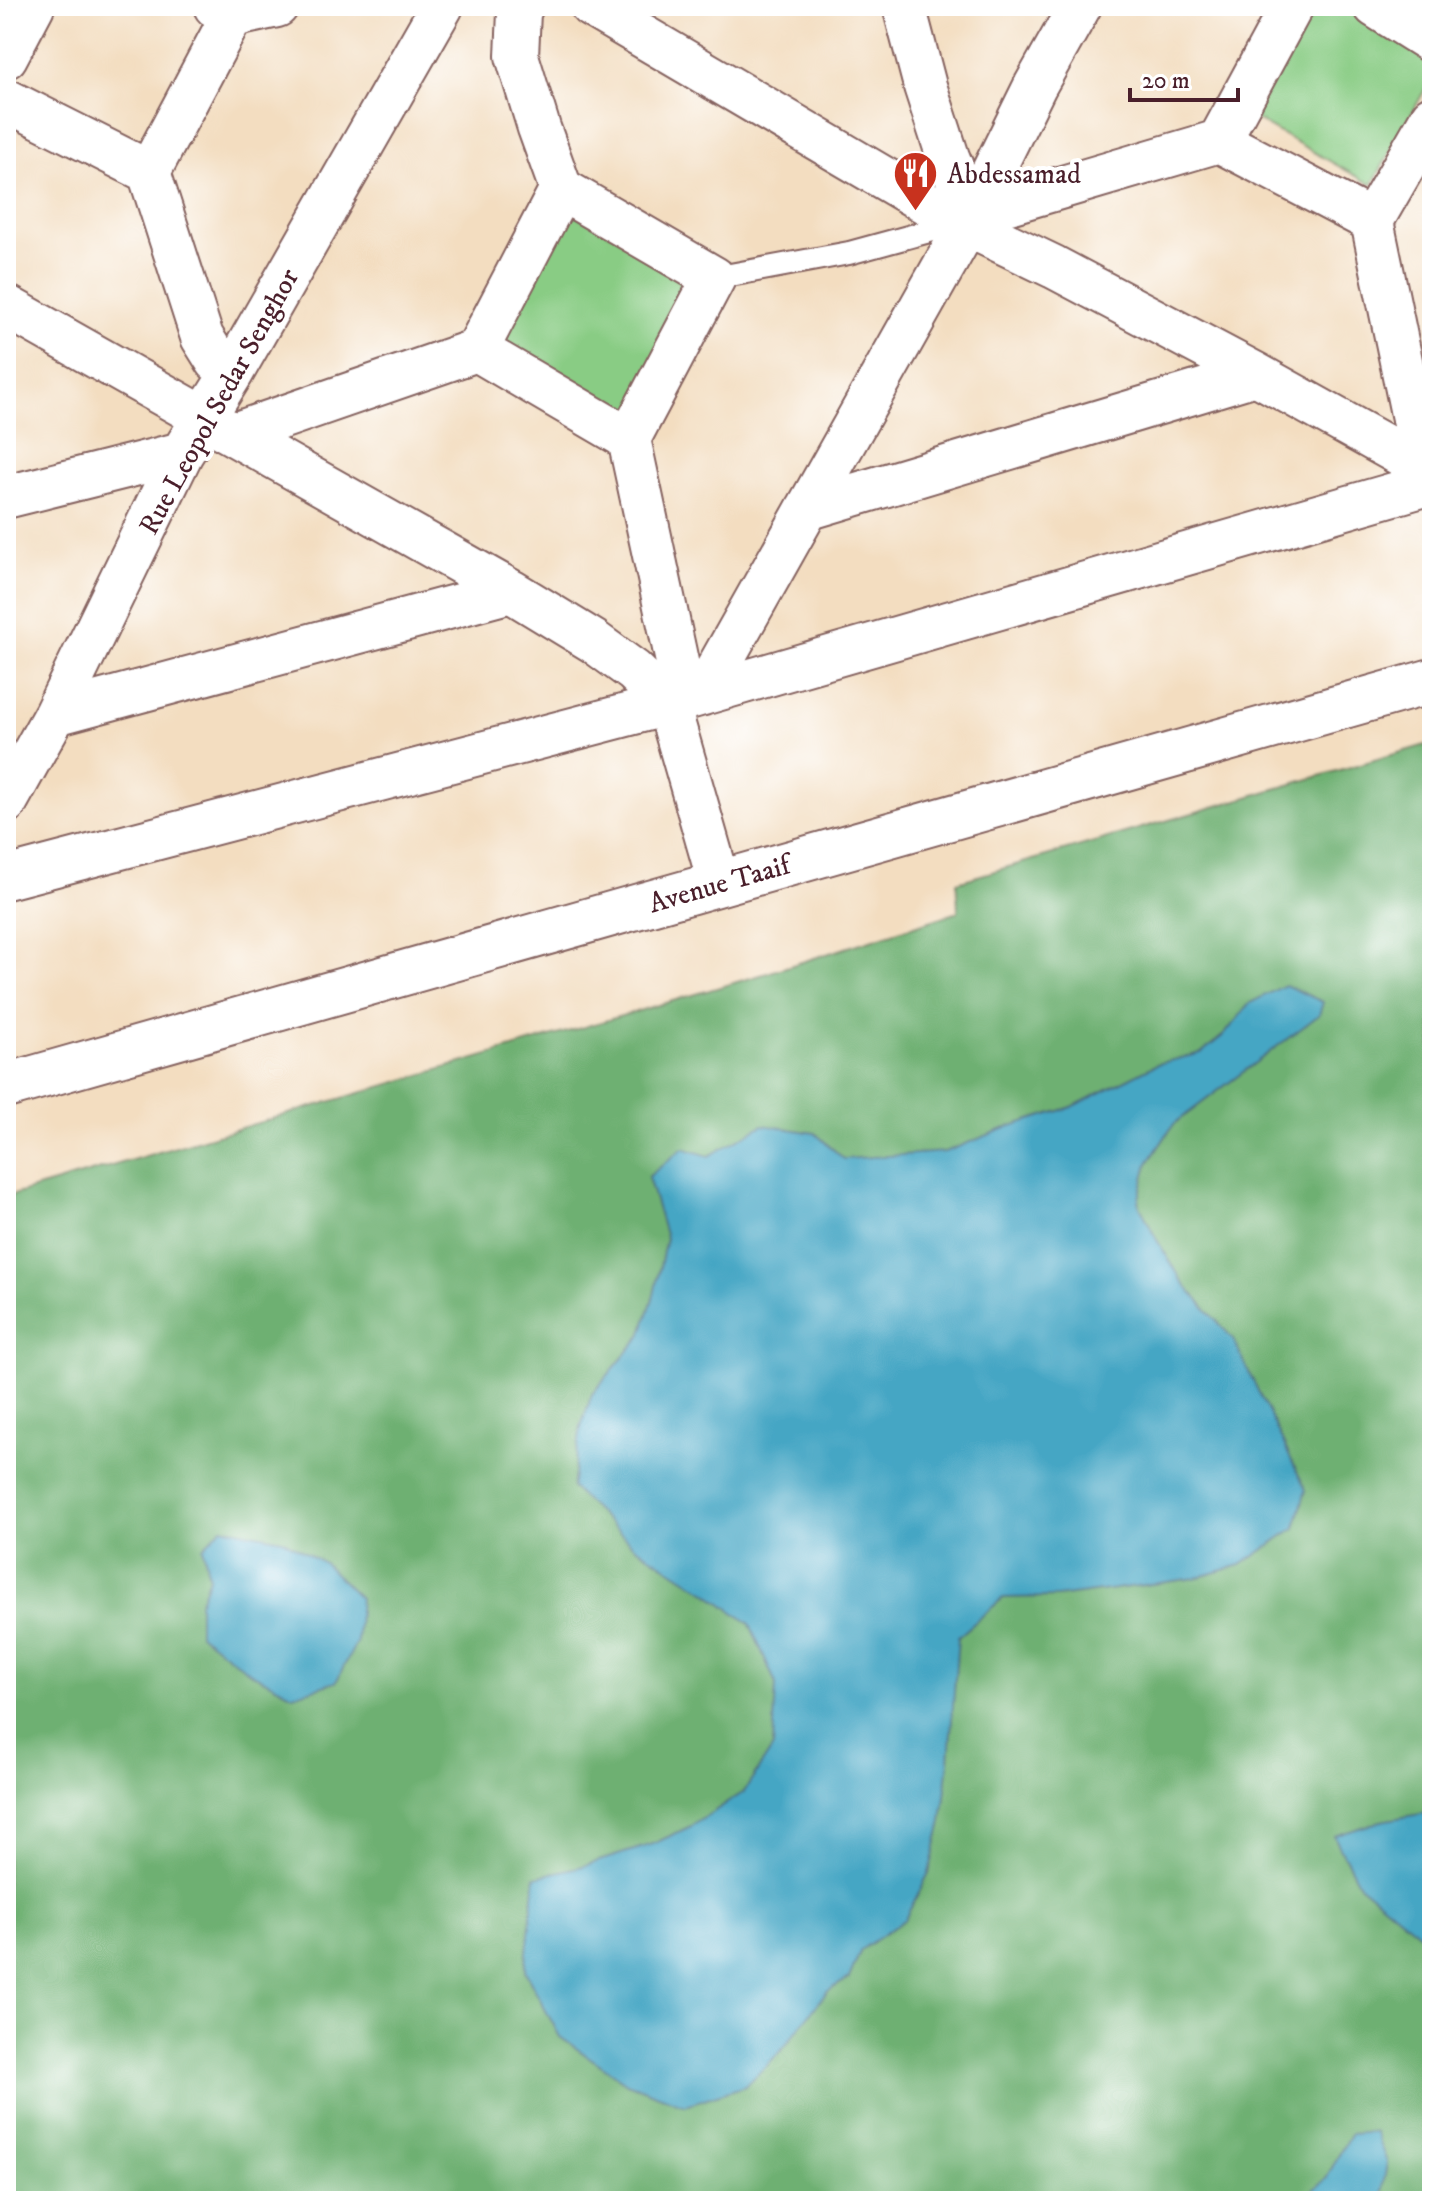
<svg xmlns="http://www.w3.org/2000/svg" width="1438" height="2207" viewBox="0 0 1438 2207" font-family="'IM FELL DW Pica',serif">
<style>
.green{fill:#89cc84;stroke:#6a7658;stroke-width:2}
.forest{fill:#6eb072;stroke:#5c684e;stroke-width:2}
.water{fill:#44a6c4;stroke:#476278;stroke-width:2}
.lines{fill:none;stroke-linecap:round;stroke-linejoin:round}
.lane-casing{stroke:#85625f;stroke-width:26}
.street-casing{stroke:#85625f;stroke-width:46}
.secondary-casing{stroke:#85625f;stroke-width:48}
.lane{stroke:#fff;stroke-width:22}
.street{stroke:#fff;stroke-width:42}
.secondary{stroke:#fff;stroke-width:44}
.labels{text-anchor:middle;stroke-width:8;stroke-linejoin:round;paint-order:stroke}
.poi-label{font-size:28px;fill:#4a1f2b;stroke:#fff;text-anchor:start}
.street-label{font-size:28px;fill:#4a1f2b;stroke:#fff}
</style>
<rect width="100%" height="100%" fill="#fff"/>
<filter id="ink" filterUnits="userSpaceOnUse"><feTurbulence type="fractalNoise" baseFrequency=".0125" numOctaves="2"/><feDisplacementMap in="SourceGraphic" scale="16" xChannelSelector="R" yChannelSelector="G"/><feConvolveMatrix kernelMatrix="1 2 1 2 8 2 1 2 1" color-interpolation-filters="sRGB"/></filter>
<filter id="wash" filterUnits="userSpaceOnUse"><feTurbulence type="fractalNoise" baseFrequency=".006" numOctaves="4" result="noise"/><feDisplacementMap in="SourceGraphic" scale="32" xChannelSelector="R" yChannelSelector="G"/><feGaussianBlur stdDeviation="1.8" result="paint"/><feColorMatrix in="noise" values="0 0 0 0 0 0 0 0 0 0 0 0 0 0 0 0 0 1.4 0 .05"/><feComposite in="paint" operator="in"/></filter>
<g filter="url(#wash)">
<rect width="100%" height="100%" fill="#f3ddc0"/>
<path class="green" d="M1311,6H1344L1432,55V77L1372,185L1250,116Z
M567,211L698,278L630,412L499,345Z"/>
<path class="forest" d="M1432,743V2201H6V1197L764,974L958,912L957,882Z"/>
<path class="water" d="M1285,985L1323,1002L1319,1015L1174,1124L1148,1163L1138,1202L1157,1240L1184,1284L1233,1339L1306,1490L1295,1528L1241,1565L1196,1578L1057,1597L1003,1598L958,1637L949,1761L942,1822L929,1873L905,1919L861,1950L849,1978L827,1992L778,2055L745,2086L685,2105L627,2083L560,2037L525,1971L535,1877L583,1866L653,1844L691,1826L744,1792L773,1747L776,1684L750,1624L705,1591L633,1545L572,1488L581,1426L592,1394L641,1336L654,1295L666,1238L648,1177L683,1148L709,1156L763,1125L815,1133L844,1159L945,1152L1011,1126L1072,1107L1157,1064L1201,1053L1225,1034L1250,1003Z
M222,1527L282,1539L324,1563L360,1598L357,1641L336,1682L293,1695L251,1673L199,1634V1603L209,1578L203,1547Z
M1432,1812V1944L1359,1884L1334,1836L1381,1821Z
M1375,2132L1387,2162L1381,2201H1301L1326,2179L1350,2134Z"/>
</g>
<g filter="url(#ink)">
<g class="lines">
<defs>
<path id="lane" d="M714,278L849,253L959,223"/>
<path id="street" d="M215,6L232,16L277,6
M522,6L519,12L517,56L539,128L561,189
M591,6L950,217L1054,267L1256,374L1423,467
M904,6L925,86L948,157L971,214L1219,141
M1292,6L1219,141L1372,221L1432,117
M1375,6L1432,42
M6,57L33,6
M6,100L149,172L232,16
M149,172L202,337L217,361L232,373
M561,189L714,278L629,439L477,350Z
M1372,221L1423,467L1428,482
M6,306L511,591L593,641L634,671L668,704L719,882
M234,434L477,350
M629,439L685,699
M6,497L182,453
M807,509L1256,374
M703,694L962,234L1035,86L1080,6
M55,714L511,591
M6,802L55,714L182,453L232,373L442,6
M6,878L668,704L1432,483"/>
<path id="secondary" d="M6,1086L1432,681"/>
</defs>
<use href="#lane" class="lane-casing"/>
<use href="#street" class="street-casing"/>
<use href="#secondary" class="secondary-casing"/>
<use href="#lane" class="lane"/>
<use href="#street" class="street"/>
<use href="#secondary" class="secondary"/>
</g>
</g>
<defs>
<symbol id="restaurant-pin" viewBox="-11 -11 22 30"><path d="M0 17L-7.5 6A9.5 9.5 0 1 1 7.5 6Z" fill="#c8321e" stroke="#fff"/><path d="M-5-6h1v4h1v-4h1v4h1v-4h1v5L-1.5 .5V6h-2V.5L-5-1ZM5-6V6H3V1.5H1.5Q1.5-4 5-6Z" fill="#fff"/></symbol>
</defs>
<g fill-rule="evenodd">
<use href="#restaurant-pin" x="890" y="148" width="51" height="69"/>
</g>
<g class="labels">
<g class="poi-label">
<text x="947" y="183">Abdessamad</text>
</g>
<g class="street-label">
<text transform="translate(218 401) rotate(-61)" y="10">Rue Leopol Sedar Senghor</text>
<text transform="translate(719 883) rotate(-16)" y="10">Avenue Taaif</text>
</g>
</g>
<rect width="1438" height="2207" fill="none" stroke="#fff" stroke-width="32"/>
<path d="M1130 88v12h108v-12" fill="none" stroke="#4a1f2b" stroke-width="4"/>
<text x="1142" y="88" font-size="24" fill="#4a1f2b" stroke="#ffffff" stroke-width="6" paint-order="stroke">20 m</text>
</svg>
